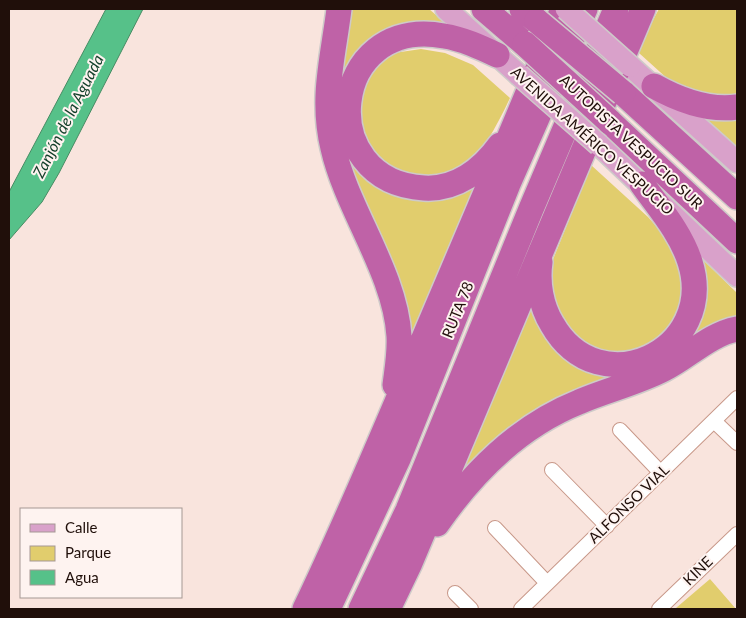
<svg xmlns="http://www.w3.org/2000/svg" width="746" height="618" viewBox="0 0 746 618" font-family="Lato,sans-serif">
<style>
.green{fill:#e1cd6d}
.water{fill:#56c189;stroke:#468c63}
.lines{fill:none;stroke-linecap:round;stroke-linejoin:round}
.street-casing{stroke:#c89889;stroke-width:16}
.primary-casing{stroke:#cecac9;stroke-width:24}
.highway-casing{stroke:#cecac9;stroke-width:28}
.street{stroke:#fff;stroke-width:14}
.primary{stroke:#d9a1ca;stroke-width:21}
.highway{stroke:#bf62a7;stroke-width:25}
.primary-bridge-casing{stroke:#cecac9;stroke-width:24;stroke-linecap:butt}
.highway-bridge-casing{stroke:#cecac9;stroke-width:28;stroke-linecap:butt}
.primary-bridge{stroke:#d9a1ca;stroke-width:21}
.highway-bridge{stroke:#bf62a7;stroke-width:25}
.labels{text-anchor:middle;stroke-width:4;stroke-linejoin:round;paint-order:stroke}
.street-label{font-size:15px;fill:#200f0a;stroke:#fef3f0}
.water-label{font-size:16px;font-style:italic;fill:#13402a;stroke:#fef3f0}
</style>
<rect width="100%" height="100%" fill="#f9e4dd"/>
<path class="green" d="M346,9H429L456,32L353,68L371,176L479,178L407,366L368,221L334,115Z
M659,9H737V100H718L670,81L639,53L634,55Z
M421,49L445,53L473,65L510,98C500,119 484,152 465,167C457,173 446,177 437,182L368,162L356,99L375,64L394,53Z
M693,108L737,113V148Z
M591,165L648,217L669,241L676,251L687,303L649,351L592,354L553,315L550,267Z
M698,255L737,293V321C706,328 687,353 659,366C629,380 596,387 565,399C514,421 477,463 441,504L533,288C534,303 536,319 544,332C575,381 643,385 681,341C686,336 692,330 695,323C704,303 702,277 698,255Z
M710,579L736,609H677L676,608Z"/>
<path class="water" d="M106,9H143L59,173L42,202L9,240V192Z"/>
<g class="lines">
<defs>
<path id="street" d="M714,421L737,443
M620,430L661,473
M552,470L607,526
M495,528L547,583
M455,593L471,609
M521,609L737,398
M659,609L737,534"/>
<path id="primary" d="M446,9L519,75
M630,66L737,162
M599,145L737,276"/>
<path id="highway" d="M339,9C333,58 321,98 333,148C347,210 395,272 399,336C400,353 397,369 395,385
M484,9L525,44
M522,9L537,21
M497,55C480,47 463,39 444,36C328,15 313,182 424,188C456,190 482,170 500,145
M654,86C679,100 708,111 737,107
M623,93L737,197
M609,121L737,241
M540,262C537,283 541,306 552,324C599,407 718,351 690,262C681,233 659,208 642,184
M437,524C473,472 519,426 579,402C607,390 637,383 664,369C688,357 710,334 737,329
M305,609C346,524 382,437 419,350C467,237 516,123 563,9
M328,609L398,459L508,184L585,9
M361,609L408,510L531,209L616,9
M388,609L410,563L643,9"/>
</defs>
<use href="#street" class="street-casing"/>
<use href="#primary" class="primary-casing"/>
<use href="#highway" class="highway-casing"/>
<use href="#street" class="street"/>
<use href="#primary" class="primary"/>
<use href="#highway" class="highway"/>
<defs>
<path id="primary-bridge" d="M566,9L630,66
M519,75L599,145"/>
<path id="highway-bridge" d="M537,21L623,93
M525,44L609,121"/>
</defs>
<use href="#primary-bridge" class="primary-bridge-casing"/>
<use href="#highway-bridge" class="highway-bridge-casing"/>
<use href="#primary-bridge" class="primary-bridge"/>
<use href="#highway-bridge" class="highway-bridge"/>
</g>
<g class="labels">
<g class="street-label">
<text transform="translate(592 141) rotate(42)" y="5">AVENIDA AMÉRICO VESPUCIO</text>
<text transform="translate(631 142) rotate(43)" y="5">AUTOPISTA VESPUCIO SUR</text>
<text transform="translate(458 310) rotate(-68)" y="5">RUTA 78</text>
<text transform="translate(629 504) rotate(-44)" y="5">ALFONSO VIAL</text>
<text transform="translate(698 571) rotate(-44)" y="5">KINE</text>
</g>
<g class="water-label">
<text transform="translate(68 116) rotate(-63)" y="6">Zanjón de la Aguada</text>
</g>
</g>
<rect width="746" height="618" fill="none" stroke="#200f0a" stroke-width="20"/>
<rect x="20" y="508" width="162" height="90" fill="#fef3f0" stroke="#a59894"/>
<rect x="30" y="524" width="25" height="8" fill="#d9a1ca" stroke="#a59894"/>
<text x="65" y="533" font-size="15" fill="#200f0a">Calle</text>
<rect x="30" y="546" width="25" height="15" fill="#e1cd6d" stroke="#a59894"/>
<text x="65" y="558" font-size="15" fill="#200f0a">Parque</text>
<rect x="30" y="570" width="25" height="15" fill="#56c189" stroke="#a59894"/>
<text x="65" y="583" font-size="15" fill="#200f0a">Agua</text>
</svg>
